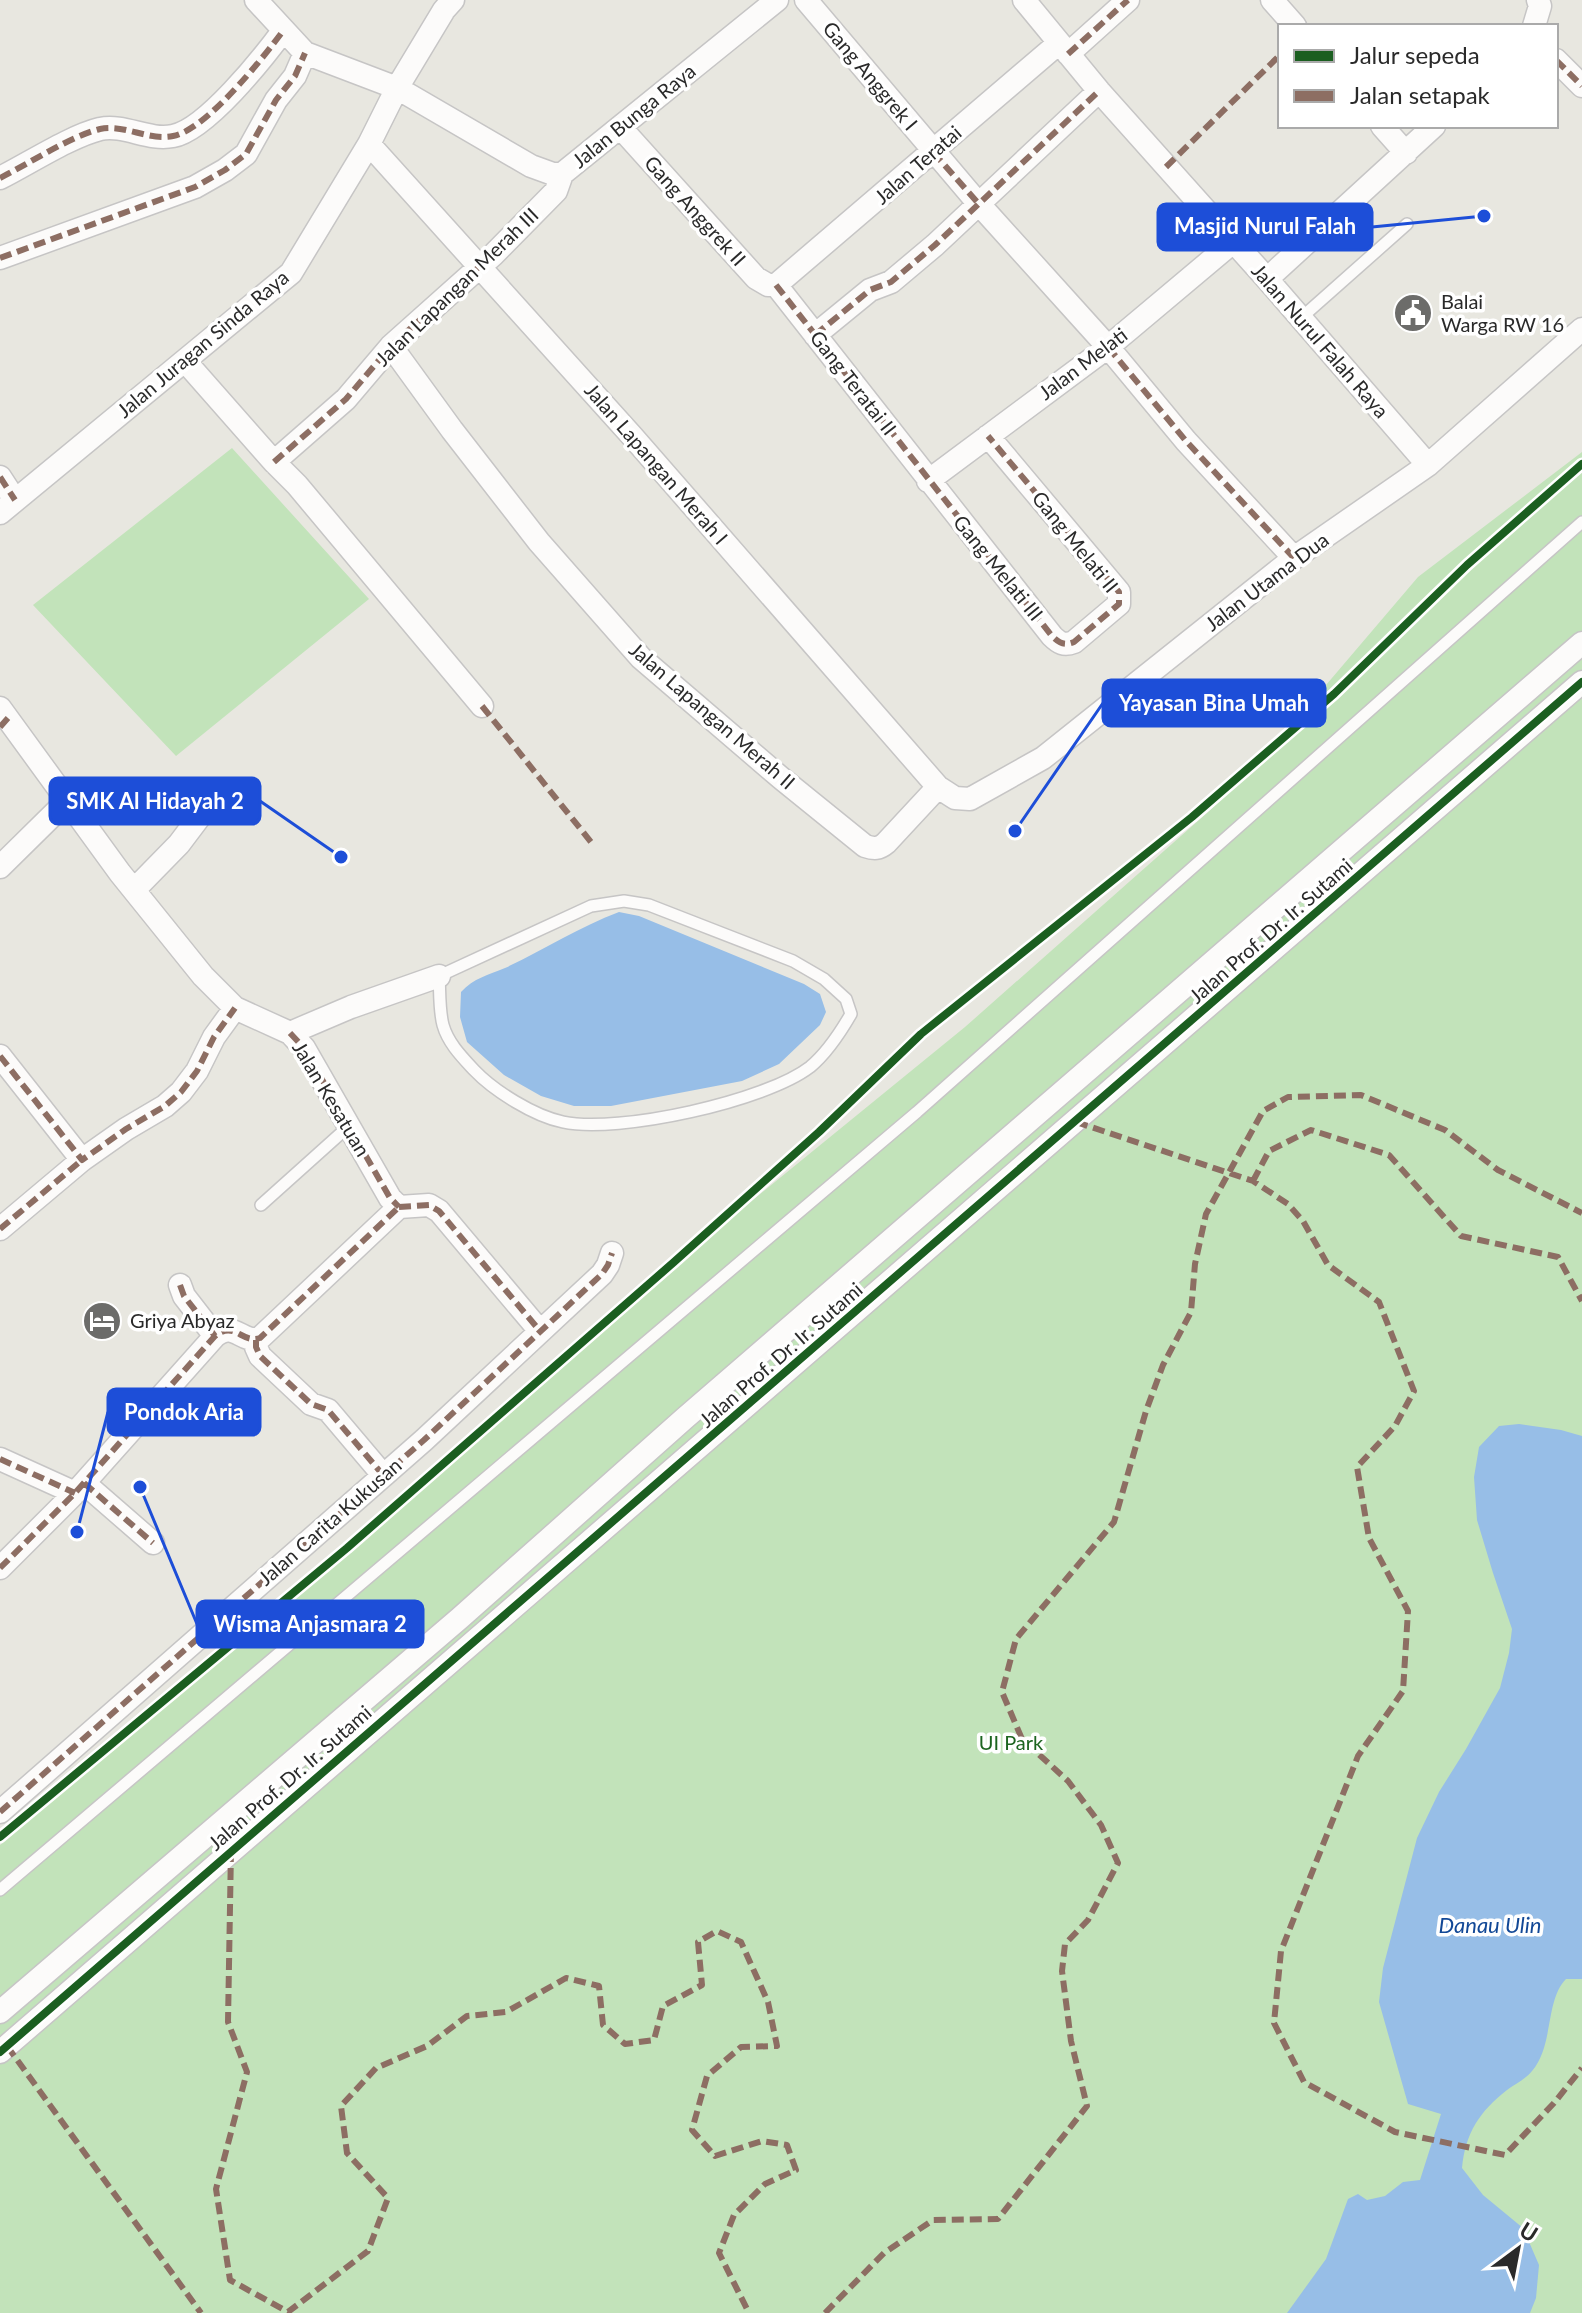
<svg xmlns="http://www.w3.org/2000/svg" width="1582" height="2313" viewBox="0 0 1582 2313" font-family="Lato,sans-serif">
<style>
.green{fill:#c2e3ba}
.water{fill:#97bee7}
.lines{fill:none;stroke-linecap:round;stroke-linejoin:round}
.lane-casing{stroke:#c6c5c5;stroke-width:14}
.street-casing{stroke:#c6c5c5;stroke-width:25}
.lane{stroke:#fcfbfa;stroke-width:11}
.street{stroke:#fcfbfa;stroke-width:22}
.quiet{stroke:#8d6e63;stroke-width:6;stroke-dasharray:12 6;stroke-linecap:butt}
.cycleway-casing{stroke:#fff;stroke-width:13}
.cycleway{stroke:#1b5e20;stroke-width:8}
.labels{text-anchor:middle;stroke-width:7;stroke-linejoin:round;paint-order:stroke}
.street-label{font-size:20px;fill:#2a2a2a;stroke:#fff}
.poi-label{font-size:20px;fill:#2a2a2a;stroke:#fff;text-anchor:start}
.park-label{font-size:20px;fill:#1d6520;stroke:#fff}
.water-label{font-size:22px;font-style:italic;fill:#124896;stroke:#fff}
.leader{fill:none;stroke:#1d4ed8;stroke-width:3}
.callout-dot{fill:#1d4ed8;stroke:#fff;stroke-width:3}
.callout{fill:#1d4ed8;stroke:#1d4ed8;stroke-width:3}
.callout-label{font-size:22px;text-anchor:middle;font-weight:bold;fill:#fff}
</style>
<rect width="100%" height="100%" fill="#e8e7e0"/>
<path class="green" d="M232,448L369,599L176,756L33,605Z
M1582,452V2313H0V1845L565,1353L965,1027L1208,812L1263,759L1418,577Z"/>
<path class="water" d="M619,912L639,916L804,984L820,994L826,1012L820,1025L779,1064L742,1081L611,1106H574L541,1096L504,1075L467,1042L460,1017L461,992C474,978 488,975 505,968C544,950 579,927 619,912Z
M1519,1424L1561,1430L1582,1436V1979H1566C1545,2000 1554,2046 1532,2071C1526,2079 1515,2084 1507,2090C1480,2111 1465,2133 1462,2168L1483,2195L1523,2228L1539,2265L1536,2298L1530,2313H1287L1326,2259L1348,2199L1358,2194L1367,2200L1385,2196L1403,2182L1420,2180L1441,2114L1408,2104L1379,2002L1383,1968L1417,1838L1439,1792L1466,1749L1500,1688L1509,1653L1512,1629L1493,1573L1477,1520L1474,1477L1479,1447L1499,1426Z"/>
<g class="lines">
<defs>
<path id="lane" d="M1301,318L1407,224
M624,901L649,905L793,961L824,979L846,999L851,1014C840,1033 827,1053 810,1067C766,1101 618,1134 563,1122C534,1116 494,1091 474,1070C462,1057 448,1043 443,1025C439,1010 440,991 439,976L591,906Z
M261,1205L349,1126
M0,1890L917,1112L1582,522"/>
<path id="street" d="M256,0L305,53L397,88L531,166L553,174H562L777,0
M806,0L978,203L1108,347L1186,441L1294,558
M1024,0L1099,91L1267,279L1428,465
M1272,0L1295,26
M1534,26L1540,6L1538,0
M1068,54L1128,0
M1556,60L1582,86
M1382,126L1406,153
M620,127L756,278L768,285H776
M369,144L632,436L938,787L955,798L970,799L1043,758L1294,558L1428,465L1582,329
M0,178C28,164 71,136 100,129C125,124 148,141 173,136C206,130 263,58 283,31
M0,258L195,187L225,170L246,154L276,100L295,76L305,53
M1267,279L1434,126
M776,285L1052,636C1059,643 1064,646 1074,642L1119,604V592L988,436
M776,285L1059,43
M815,335L870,290L891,282L935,245L1099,91
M391,346L452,430L539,542L641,658L781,778L865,846C874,849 879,849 886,843L938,787
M185,361L274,462L297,485L482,706
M274,462L346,399L391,346L493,255L556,191L562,174
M0,477L15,500
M928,481L1108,347L1233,242
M0,513L291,273L369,144L397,88L444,10L453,0
M0,708L120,873L203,976L235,1008L290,1033L304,1048L390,1198L399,1207
M0,867L68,800
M134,890L179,844L219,791
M290,1033L351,1007L439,976
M0,1056L82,1160L126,1129L165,1106L181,1092L197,1071L214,1037L235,1008
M399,1207L429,1205L439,1211L540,1331
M0,1229L82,1160
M180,1285L184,1296L215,1336
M256,1340V1347L260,1356L311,1404L328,1410L383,1475
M0,1459L75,1493
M84,1483L153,1543
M0,1568L75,1493L215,1336C235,1320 241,1344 260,1338L399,1207
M0,1812L424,1440L602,1274L608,1265L612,1253
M0,2012L460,1618L685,1418L1582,643
M0,2052L1582,682"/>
</defs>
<use href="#lane" class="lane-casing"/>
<use href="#street" class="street-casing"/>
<use href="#lane" class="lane"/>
<use href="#street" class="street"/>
<path class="quiet" d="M1068,54L1128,0
M1556,60L1582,86
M933,152L978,203
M1166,167L1280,55
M0,178C28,164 71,136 100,129C125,124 148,141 173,136C206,130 263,58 283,31
M0,258L195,187L225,170L246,154L276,100L295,76L305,53
M776,285L1052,636C1059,643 1064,646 1074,642L1119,604V592L988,436
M815,335L870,290L891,282L935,245L1099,91
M1108,347L1186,441L1294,558
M274,462L346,399L391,346L480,266
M0,477L15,500
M482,706L591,842
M0,727L8,718
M290,1033L304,1048L390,1198L399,1207
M0,1056L82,1160L126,1129L165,1106L181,1092L197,1071L214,1037L235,1008
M1076,1122L1253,1181L1288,1204L1303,1221L1328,1265L1379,1302L1414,1391L1395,1426L1357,1467L1369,1538L1408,1611L1403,1691L1358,1756L1281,1951L1274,2023L1304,2082L1395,2132L1505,2155L1554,2103L1582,2068
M1253,1181L1269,1151L1311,1130L1389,1155L1461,1236L1558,1257L1582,1301
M399,1207L429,1205L439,1211L540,1331
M0,1229L82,1160
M180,1285L184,1296L215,1336
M256,1340V1347L260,1356L311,1404L328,1410L383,1475
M0,1459L75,1493
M84,1483L153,1543
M0,1568L75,1493L215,1336C235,1320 241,1344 260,1338L399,1207
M0,1812L424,1440L602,1274L608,1265L612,1253
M231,1850L228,2022L247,2072L216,2189L230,2280L288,2312L368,2251L388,2198L347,2153L341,2106L376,2068L427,2046L467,2016L506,2012L566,1978L599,1986L603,2025L625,2044L654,2040L663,2006L702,1985L698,1942L717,1931L741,1942L768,2002L777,2046L741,2047L707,2076L692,2130L715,2156L762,2141L787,2145L796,2170L765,2184L734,2215L719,2253L749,2313
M7,2046L201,2313
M825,2313L884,2253L933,2220L998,2219L1087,2106L1071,2041L1062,1971L1065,1944L1088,1920L1118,1863L1101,1825L1068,1781L1022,1739L1002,1692L1016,1639L1114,1522L1146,1411L1163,1365L1191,1312L1195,1264L1206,1214L1263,1111L1288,1097L1361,1095L1445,1130L1498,1170L1582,1213"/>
<defs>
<path id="cycleway" d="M0,1837L347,1548L674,1262L819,1132L921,1034L1192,817L1334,694L1467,565L1582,464
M0,2052L1582,682"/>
</defs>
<use href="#cycleway" class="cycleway-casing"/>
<use href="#cycleway" class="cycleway"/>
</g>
<defs>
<symbol id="civic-disc" viewBox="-11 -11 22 22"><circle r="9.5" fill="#6c6c6a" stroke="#fff"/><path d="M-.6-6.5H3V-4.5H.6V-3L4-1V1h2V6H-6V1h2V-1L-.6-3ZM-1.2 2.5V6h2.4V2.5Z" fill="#fff"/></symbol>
<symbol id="hotel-disc" viewBox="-11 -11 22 22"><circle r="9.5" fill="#6c6c6a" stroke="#fff"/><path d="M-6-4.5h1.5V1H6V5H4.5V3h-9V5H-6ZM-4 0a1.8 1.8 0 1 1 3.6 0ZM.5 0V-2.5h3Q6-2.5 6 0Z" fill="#fff"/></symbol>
</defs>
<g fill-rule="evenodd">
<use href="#civic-disc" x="1391" y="291" width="44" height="44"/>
<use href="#hotel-disc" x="80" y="1299" width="44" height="44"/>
</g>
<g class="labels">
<g class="street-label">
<text transform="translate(870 76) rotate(50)" y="7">Gang Anggrek I</text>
<text transform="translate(634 116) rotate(-39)" y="7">Jalan Bunga Raya</text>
<text transform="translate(918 165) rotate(-41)" y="7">Jalan Teratai</text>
<text transform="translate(695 211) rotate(48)" y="7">Gang Anggrek II</text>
<text transform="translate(457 287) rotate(-44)" y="7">Jalan Lapangan Merah III</text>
<text transform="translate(1320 341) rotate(49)" y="7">Jalan Nurul Falah Raya</text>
<text transform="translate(203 344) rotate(-40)" y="7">Jalan Juragan Sinda Raya</text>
<text transform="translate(1083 364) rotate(-37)" y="7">Jalan Melati</text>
<text transform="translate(853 383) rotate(52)" y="7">Gang Teratai II</text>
<text transform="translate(656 464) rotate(49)" y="7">Jalan Lapangan Merah I</text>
<text transform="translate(1075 542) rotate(51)" y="7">Gang Melati II</text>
<text transform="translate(998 568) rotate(51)" y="7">Gang Melati III</text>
<text transform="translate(1267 582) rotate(-37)" y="7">Jalan Utama Dua</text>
<text transform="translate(712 716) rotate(41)" y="7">Jalan Lapangan Merah II</text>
<text transform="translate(1271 931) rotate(-41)" y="7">Jalan Prof. Dr. Ir. Sutami</text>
<text transform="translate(331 1099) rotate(59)" y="7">Jalan Kesatuan</text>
<text transform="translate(781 1355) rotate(-41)" y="7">Jalan Prof. Dr. Ir. Sutami</text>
<text transform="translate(330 1522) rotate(-41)" y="7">Jalan Carita Kukusan</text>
<text transform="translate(290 1778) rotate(-41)" y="7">Jalan Prof. Dr. Ir. Sutami</text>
</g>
<g class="poi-label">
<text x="1441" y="309">Balai<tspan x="1441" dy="23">Warga RW 16</tspan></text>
<text x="130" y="1328">Griya Abyaz</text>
</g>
<g class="park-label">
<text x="1011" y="1750">UI Park</text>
</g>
<g class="water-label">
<text x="1490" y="1933">Danau Ulin</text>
</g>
</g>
<path class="leader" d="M1484 216L1372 227M1015 831L1103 703M341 857L260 801M77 1532L108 1412M140 1487L197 1624"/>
<g class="callout-dot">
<circle cx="1484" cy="216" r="8"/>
<circle cx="1015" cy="831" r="8"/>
<circle cx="341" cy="857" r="8"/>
<circle cx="77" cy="1532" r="8"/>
<circle cx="140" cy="1487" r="8"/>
</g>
<g class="callout">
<rect x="1158" y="204" width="214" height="46" rx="8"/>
<rect x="1103" y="680" width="222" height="46" rx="8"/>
<rect x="50" y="778" width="210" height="46" rx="8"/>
<rect x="108" y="1389" width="152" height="46" rx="8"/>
<rect x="197" y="1601" width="226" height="46" rx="8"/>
</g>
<g class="callout-label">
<text x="1265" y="234">Masjid Nurul Falah</text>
<text x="1214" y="711">Yayasan Bina Umah</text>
<text x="155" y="809">SMK Al Hidayah 2</text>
<text x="184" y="1420">Pondok Aria</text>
<text x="310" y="1632">Wisma Anjasmara 2</text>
</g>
<rect x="1278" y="24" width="280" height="104" fill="#ffffff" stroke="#aaaaaa" stroke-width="2"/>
<rect x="1294" y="50" width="40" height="12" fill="#1b5e20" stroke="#aaaaaa" stroke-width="2"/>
<text x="1350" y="64" font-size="24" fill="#2a2a2a">Jalur sepeda</text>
<rect x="1294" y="90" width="40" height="12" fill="#8d6e63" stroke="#aaaaaa" stroke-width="2"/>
<text x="1350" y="104" font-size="24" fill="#2a2a2a">Jalan setapak</text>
<g transform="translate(1518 2249) rotate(32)" stroke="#ffffff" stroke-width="6" paint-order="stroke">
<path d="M0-6L14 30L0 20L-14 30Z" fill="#2a2a2a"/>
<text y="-12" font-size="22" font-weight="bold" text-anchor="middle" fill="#2a2a2a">U</text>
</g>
</svg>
